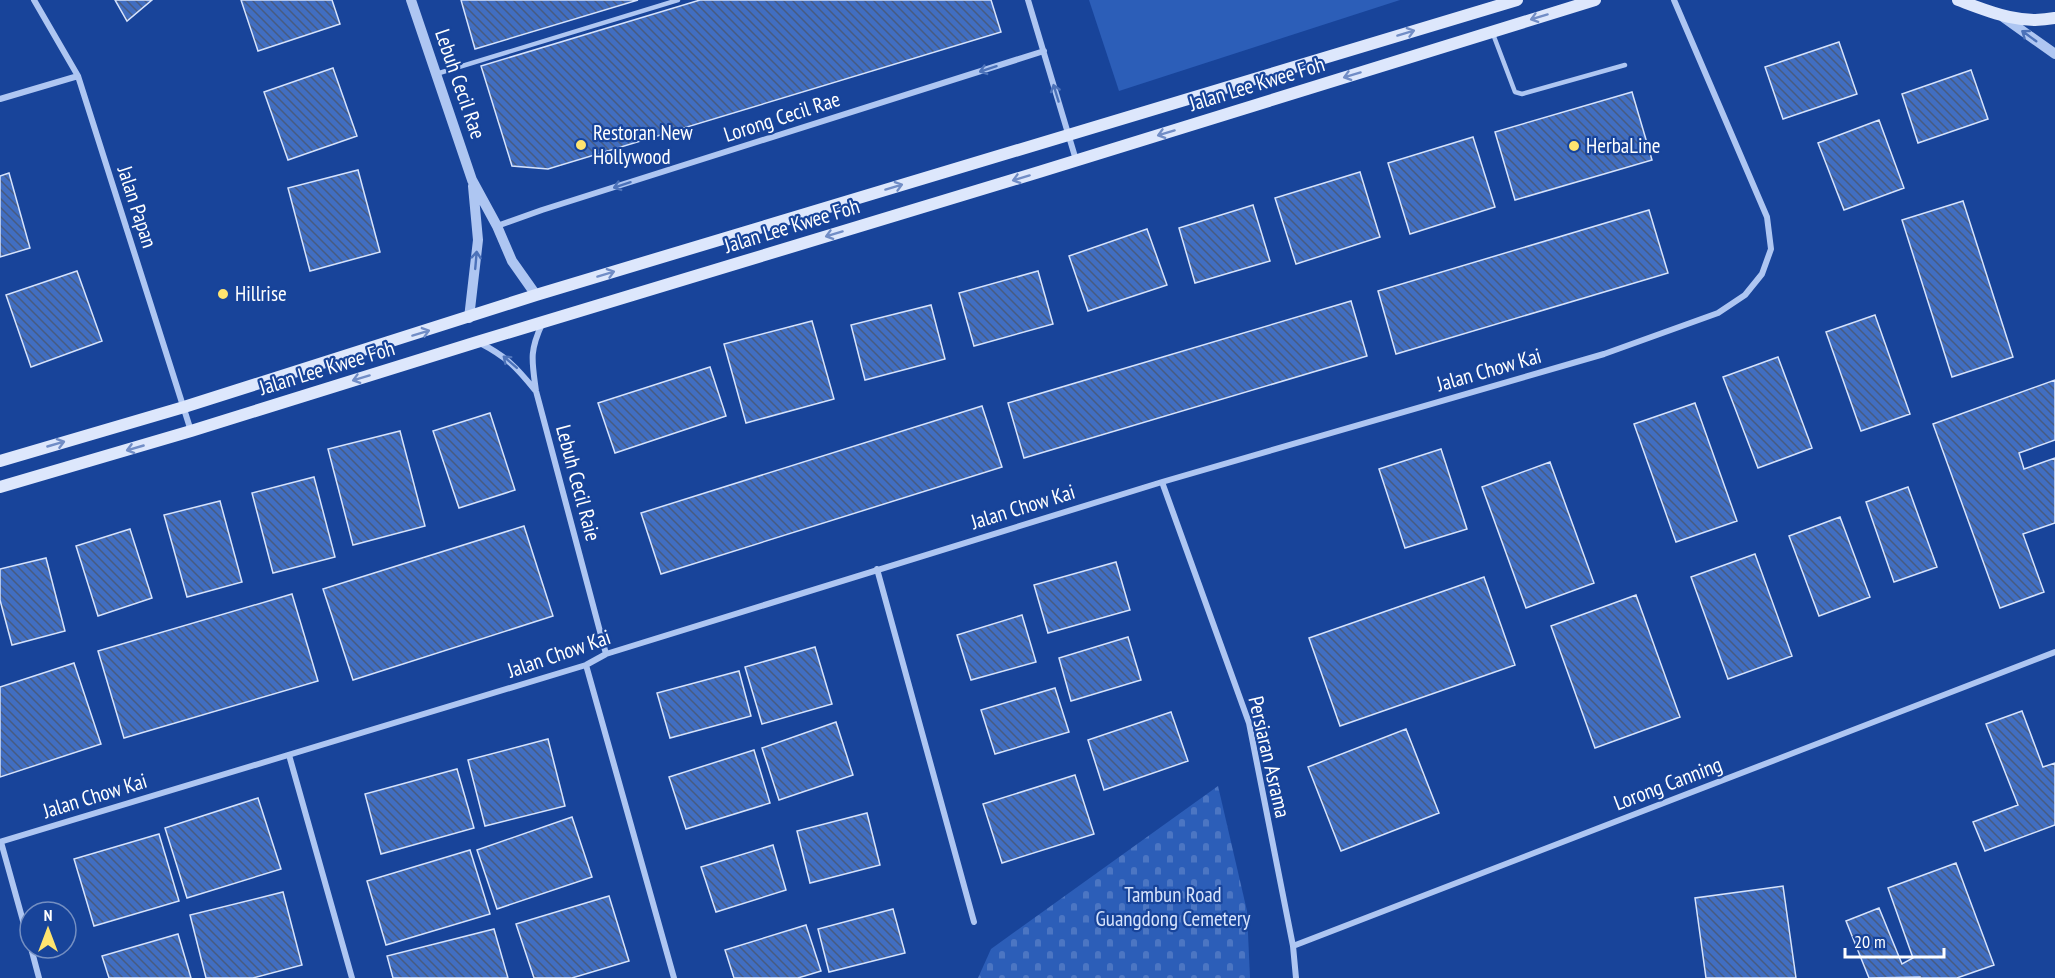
<svg xmlns="http://www.w3.org/2000/svg" width="2055" height="978" viewBox="0 0 2055 978" font-family="'PT Sans Narrow',sans-serif">
<style>
.green{fill:#2c5eb8}
.cemetery{fill:url(#cemetery-stones)}
.building{fill:url(#building-back-hatch);stroke:#d6e3fc;stroke-width:1.5}
.lines{fill:none;stroke-linecap:round;stroke-linejoin:round}
.service{stroke:#aec6f2;stroke-width:4.5}
.minor{stroke:#aec6f2;stroke-width:6}
.tertiary{stroke:#aec6f2;stroke-width:10}
.secondary{stroke:#dde7fc;stroke-width:12}
.oneway{stroke:#718dc6}
.oneway2{stroke:#4c72b9}
.poi-dot{fill:#ffe46f;stroke:#18449a;stroke-width:2}
.labels{text-anchor:middle;stroke-width:4.5;stroke-linejoin:round;paint-order:stroke}
.street-label{font-size:21px;fill:#fff;stroke:#18449a}
.poi-label{font-size:21px;fill:#fff;stroke:#18449a;text-anchor:start}
.park-label{font-size:21px;fill:#d6e3fc;stroke:#18449a}
</style>
<defs>
<pattern id="cemetery-stones" width="16" height="16" patternUnits="userSpaceOnUse" patternTransform="scale(1.5)"><rect width="16" height="16" fill="#2c5eb8"/><path d="M2 7V4a2 2 0 0 1 4 0v3zM10 15v-3a2 2 0 0 1 4 0v3z" fill="#4c76c3"/></pattern>
<pattern id="building-back-hatch" width="6" height="6" patternUnits="userSpaceOnUse" patternTransform="scale(1.5)"><rect width="6" height="6" fill="#416ec1"/><path d="M-1 5l2 2M0 0l6 6M5-1l2 2" fill="none" stroke="#475b81"/></pattern>
</defs>
<rect width="100%" height="100%" fill="#18449a"/>
<path class="green" d="M1089,0H1400L1119,91Z"/>
<path class="cemetery" d="M1218,786L1247,911L1250,978H978L991,949Z"/>
<path class="building" d="M115,0H152L127,21Z
M241,0H332L340,24L258,51Z
M461,0H638L475,49Z
M700,0H991L1001,32L548,169L512,166L481,66Z
M1839,42L1857,94L1783,119L1765,67Z
M333,68L357,136L288,160L264,92Z
M1971,70L1988,119L1918,143L1902,94Z
M1632,92L1652,160L1515,200L1495,132Z
M1879,120L1904,188L1844,210L1818,143Z
M1473,137L1495,207L1410,234L1388,163Z
M358,170L380,252L310,271L288,188Z
M1360,172L1380,237L1296,264L1275,198Z
M9,173L30,248L0,257V176Z
M1963,201L2013,357L1952,377L1902,220Z
M1253,205L1270,261L1195,283L1179,228Z
M1649,210L1668,273L1396,354L1378,291Z
M1147,229L1167,285L1088,311L1069,256Z
M77,271L102,341L31,367L6,295Z
M1038,271L1053,324L974,346L959,293Z
M1351,301L1367,356L1024,458L1008,403Z
M931,305L945,359L865,380L851,325Z
M1875,315L1910,414L1861,431L1826,332Z
M812,321L834,399L746,423L724,344Z
M1778,357L1812,448L1758,468L1723,377Z
M710,367L726,416L615,453L598,403Z
M2055,380V440L2019,453L2024,469L2055,458V523L2023,534L2044,592L2000,608L1933,424Z
M1695,403L1737,521L1676,542L1634,424Z
M982,406L1002,467L661,574L641,513Z
M490,413L515,490L459,508L433,431Z
M400,431L425,526L353,545L328,449Z
M1441,449L1467,529L1405,548L1379,469Z
M1550,462L1594,583L1526,608L1482,487Z
M314,477L335,557L273,573L252,493Z
M1908,487L1937,567L1894,582L1866,502Z
M220,501L242,582L187,597L164,515Z
M1840,517L1870,597L1819,616L1789,536Z
M524,526L553,616L353,680L323,589Z
M130,529L152,598L98,616L76,546Z
M1755,554L1792,656L1728,679L1691,577Z
M46,558L65,631L12,645L0,600V569Z
M1116,562L1130,610L1048,633L1034,585Z
M1484,577L1515,665L1340,726L1309,638Z
M292,594L318,681L124,738L98,651Z
M1636,595L1680,717L1595,748L1551,626Z
M1022,615L1036,662L971,680L957,635Z
M1128,637L1141,680L1071,701L1059,658Z
M815,647L832,704L762,724L745,667Z
M74,663L101,744L0,777V687Z
M739,671L751,716L670,738L657,693Z
M1055,688L1069,732L995,754L981,710Z
M2022,711L2043,767L2055,763V825L1985,851L1973,822L2018,805L1986,724Z
M1171,712L1188,761L1104,790L1088,740Z
M836,722L853,775L779,800L762,748Z
M1406,729L1439,813L1341,851L1308,767Z
M548,739L565,806L485,826L468,760Z
M754,750L770,803L686,829L669,777Z
M457,769L474,828L381,854L365,794Z
M1075,775L1094,834L1002,863L983,804Z
M258,798L281,869L187,898L165,828Z
M867,813L880,865L810,883L797,831Z
M572,817L592,877L497,909L477,850Z
M159,834L179,901L94,926L74,859Z
M773,845L786,890L716,912L701,867Z
M470,850L490,914L386,945L367,881Z
M1956,863L1994,965L1957,978H1920V977L1869,978L1846,921L1879,908L1902,964L1913,958L1888,888Z
M1783,886L1796,978H1706L1695,898Z
M283,892L302,965L253,978H206L190,915Z
M609,896L629,961L572,978H534L516,924Z
M893,909L905,953L829,972L818,929Z
M806,925L821,971L798,978H734L725,950Z
M494,929L508,978H393L387,956Z
M178,934L191,978H109L102,956Z"/>
<g class="lines">
<path class="service" d="M1493,34L1515,92L1522,94L1625,65
M436,74L678,0"/>
<path class="minor" d="M34,0L78,76L191,431
M1028,0L1076,160
M0,99L78,76
M497,226L542,210L1044,51
M542,324C529,352 532,361 536,391L606,654
M480,343C507,357 516,367 535,390
M1162,482L1249,723L1293,946L1296,978
M877,569L974,922
M586,665L674,978
M289,755L352,978
M0,842L586,665L606,654L1162,482L1604,354L1718,313L1745,295L1762,274L1771,249L1767,217L1674,0
M1,842L30,946
M1293,946L2055,652
M31,948L39,978"/>
<path class="tertiary" d="M411,0L472,180L497,226L512,261L536,295
M2003,17L2055,54
M469,318L478,240L473,186"/>
<path class="secondary" d="M1958,0C1990,12 2020,25 2055,18
M0,461L184,407L536,295L1517,0
M0,487L191,431L477,342L1039,172L1595,0"/>
</g>
<defs><path id="oneway-shaft" d="M-6 0H5M1.5-3L5.5 0L1.5 3" fill="none" stroke-width="1.6" stroke-linecap="round" stroke-linejoin="round" transform="scale(1.5)"/></defs>
<g class="oneway">
<use href="#oneway-shaft" transform="translate(1539 17) rotate(163)"/>
<use href="#oneway-shaft" transform="translate(1406 33) rotate(-17)"/>
<use href="#oneway-shaft" transform="translate(1352 75) rotate(163)"/>
<use href="#oneway-shaft" transform="translate(1166 133) rotate(163)"/>
<use href="#oneway-shaft" transform="translate(1021 178) rotate(163)"/>
<use href="#oneway-shaft" transform="translate(894 187) rotate(-17)"/>
<use href="#oneway-shaft" transform="translate(834 234) rotate(163)"/>
<use href="#oneway-shaft" transform="translate(606 274) rotate(-17)"/>
<use href="#oneway-shaft" transform="translate(421 333) rotate(-17)"/>
<use href="#oneway-shaft" transform="translate(361 378) rotate(163)"/>
<use href="#oneway-shaft" transform="translate(56 444) rotate(-16)"/>
<use href="#oneway-shaft" transform="translate(135 448) rotate(164)"/>
</g>
<g class="oneway2">
<use href="#oneway-shaft" transform="translate(2029 36) rotate(-144)"/>
<use href="#oneway-shaft" transform="translate(988 69) rotate(162)"/>
<use href="#oneway-shaft" transform="translate(1056 93) rotate(-107)"/>
<use href="#oneway-shaft" transform="translate(622 185) rotate(162)"/>
<use href="#oneway-shaft" transform="translate(476 260) rotate(-85)"/>
<use href="#oneway-shaft" transform="translate(510 362) rotate(-139)"/>
</g>
<g class="poi-dot">
<circle cx="581" cy="145" r="6"/>
<circle cx="1574" cy="146" r="6"/>
<circle cx="223" cy="294" r="6"/>
</g>
<g class="labels">
<g class="street-label">
<text transform="translate(460 84) rotate(71)" y="7">Lebuh Cecil Rae</text>
<text transform="translate(1257 84) rotate(-17)" y="7">Jalan Lee Kwee Foh</text>
<text transform="translate(782 117) rotate(-18)" y="7">Lorong Cecil Rae</text>
<text transform="translate(137 207) rotate(72)" y="7">Jalan Papan</text>
<text transform="translate(792 226) rotate(-17)" y="7">Jalan Lee Kwee Foh</text>
<text transform="translate(327 368) rotate(-17)" y="7">Jalan Lee Kwee Foh</text>
<text transform="translate(1489 370) rotate(-16)" y="7">Jalan Chow Kai</text>
<text transform="translate(578 483) rotate(75)" y="7">Lebuh Cecil Raie</text>
<text transform="translate(1023 507) rotate(-17)" y="7">Jalan Chow Kai</text>
<text transform="translate(559 654) rotate(-19)" y="7">Jalan Chow Kai</text>
<text transform="translate(1269 757) rotate(77)" y="7">Persiaran Asrama</text>
<text transform="translate(1668 784) rotate(-21)" y="7">Lorong Canning</text>
<text transform="translate(95 796) rotate(-17)" y="7">Jalan Chow Kai</text>
</g>
<g class="poi-label">
<text x="593" y="140">Restoran New<tspan x="593" dy="24">Hollywood</tspan></text>
<text x="1586" y="153">HerbaLine</text>
<text x="235" y="301">Hillrise</text>
</g>
<g class="park-label">
<text x="1173" y="902">Tambun Road<tspan x="1173" dy="24">Guangdong Cemetery</tspan></text>
</g>
</g>
<g transform="translate(48 930)"><circle r="28" fill="#18449a" stroke="#748fc2" stroke-width="1.5"/>
<path d="M0-4.5L10 22L0 15L-10 22Z" fill="#ffe46f"/>
<text y="-9" font-size="16" font-weight="bold" text-anchor="middle" fill="#ffffff">N</text>
</g>
<path d="M1845 948v9h99v-9" fill="none" stroke="#ffffff" stroke-width="3"/>
<text x="1854" y="948" font-size="18" fill="#ffffff" stroke="#18449a" stroke-width="4.5" paint-order="stroke">20 m</text>
</svg>
